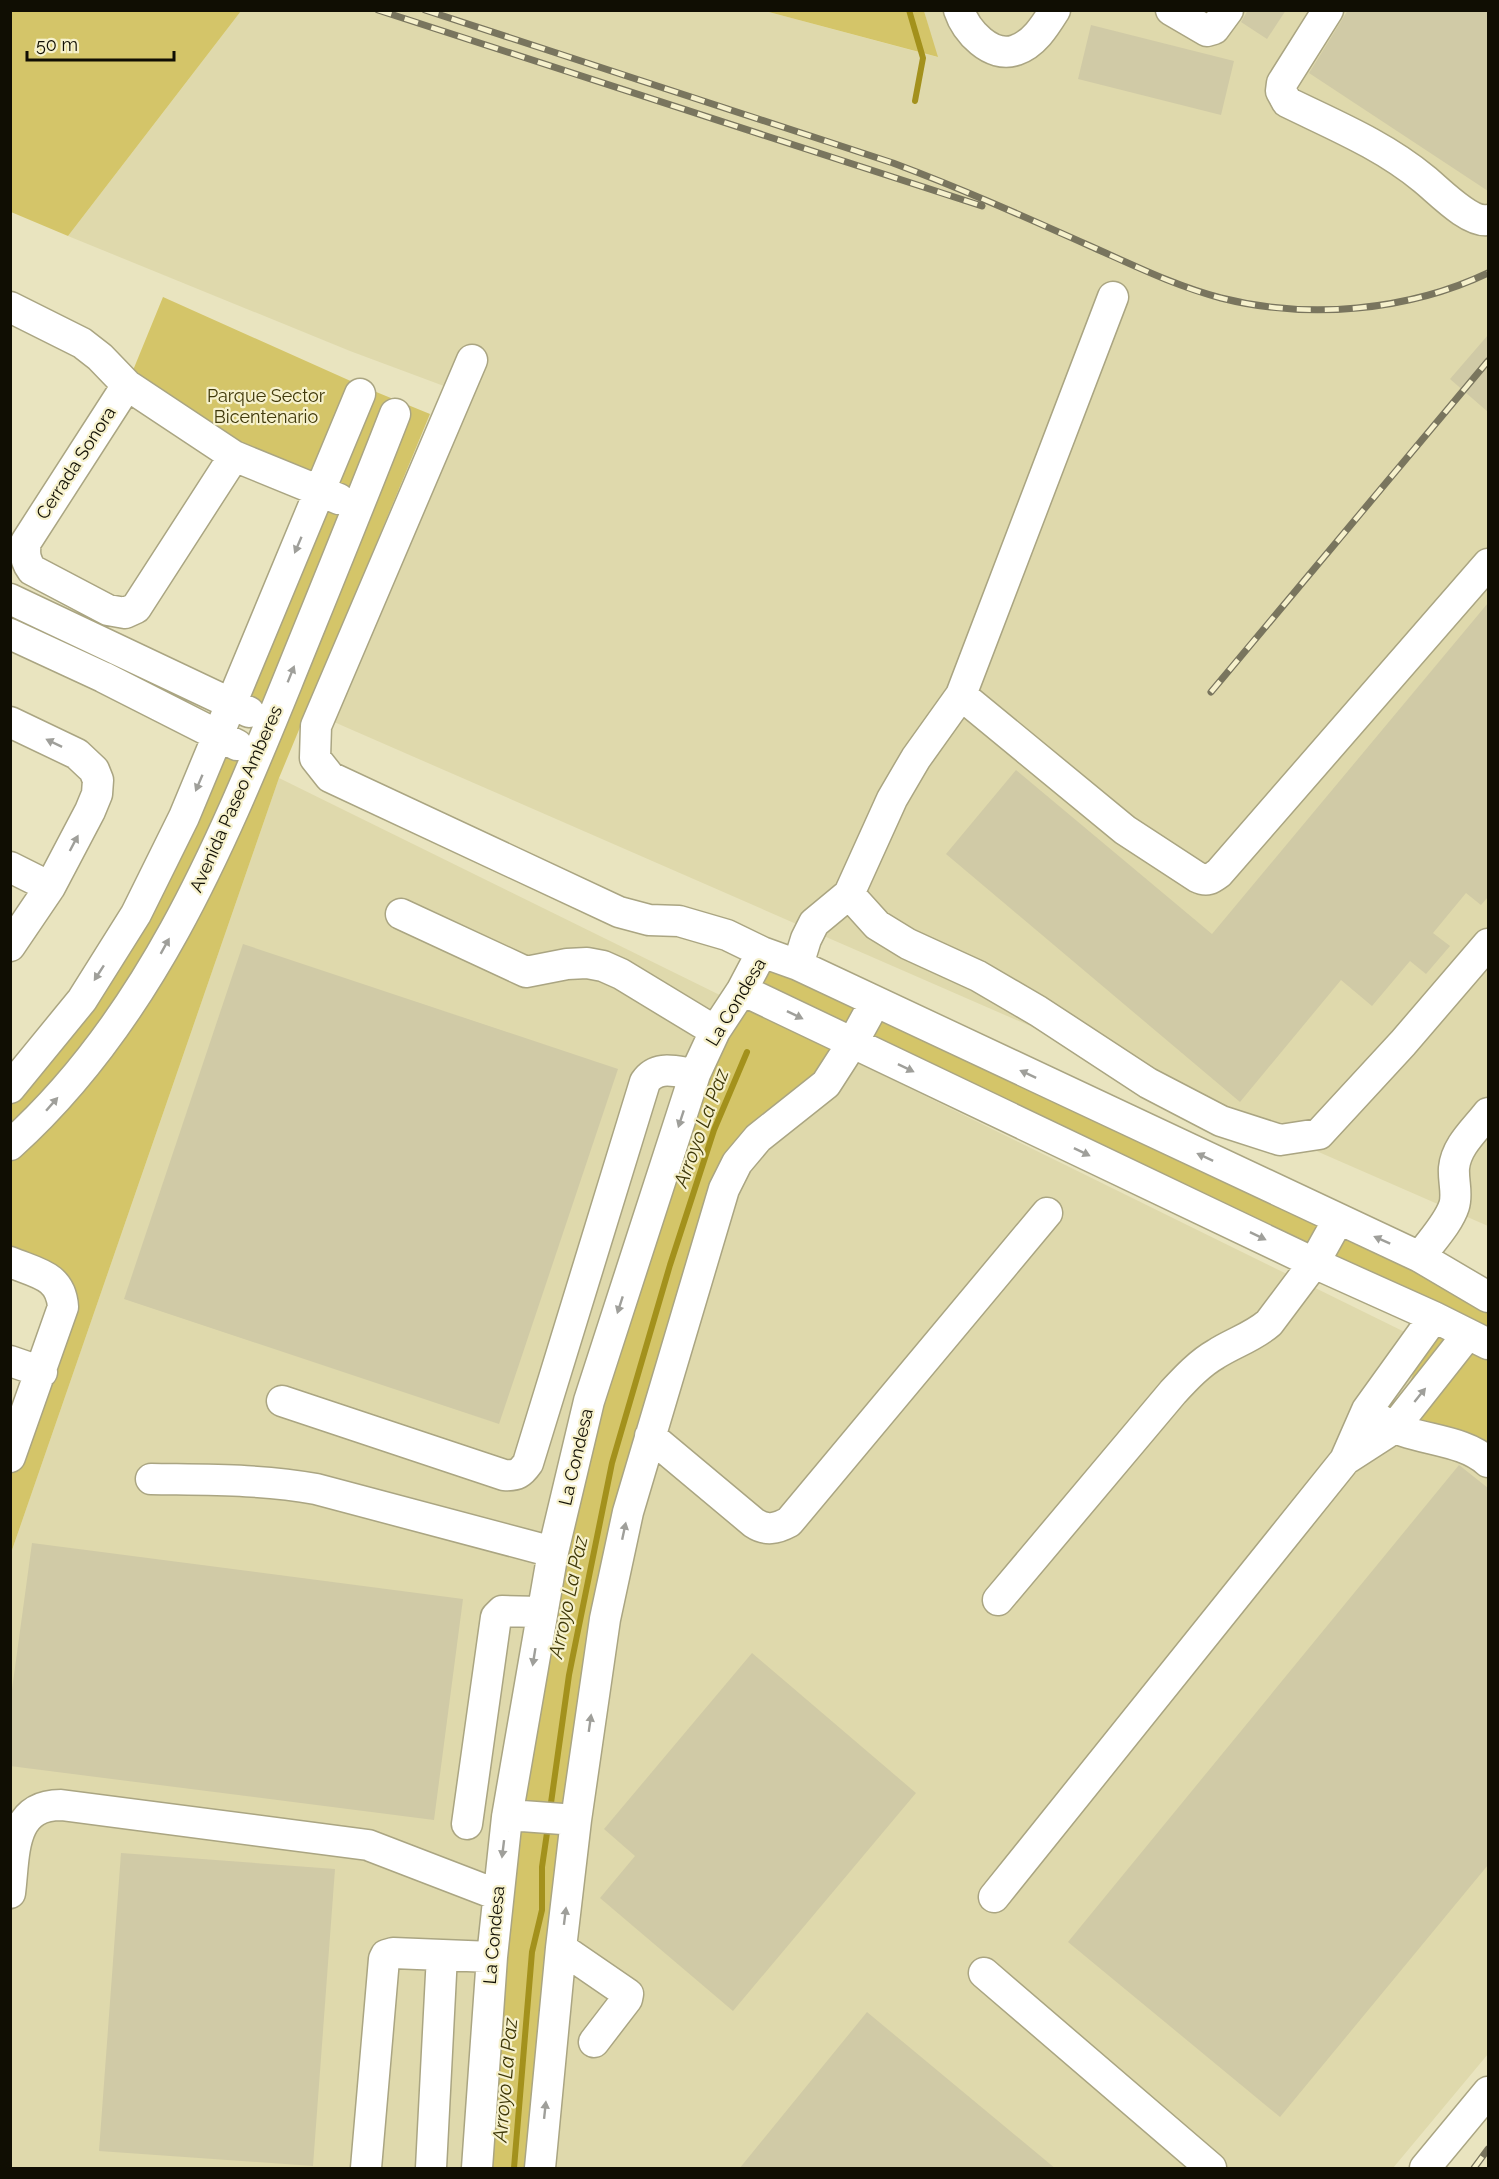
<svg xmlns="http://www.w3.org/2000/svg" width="1499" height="2179" viewBox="0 0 1499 2179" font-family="Raleway,sans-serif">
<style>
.built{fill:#dfd9ac}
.green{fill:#d4c569}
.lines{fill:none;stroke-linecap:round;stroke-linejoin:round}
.stream{stroke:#a3911c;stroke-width:6}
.building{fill:#d0caa6}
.minor-casing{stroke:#aaa582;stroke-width:33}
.minor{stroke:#fff;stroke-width:30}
.rail-casing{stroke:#79755e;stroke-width:7}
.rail{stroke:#f6f1cc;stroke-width:4.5;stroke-dasharray:14;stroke-linecap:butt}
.oneway{fill:#9f9f9a}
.labels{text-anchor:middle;stroke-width:4.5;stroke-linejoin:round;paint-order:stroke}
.park-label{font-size:18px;fill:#3f380a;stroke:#f6f1cc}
.street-label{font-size:18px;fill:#100e03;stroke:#f6f1cc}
.water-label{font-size:20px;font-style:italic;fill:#3e3708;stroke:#f6f1cc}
</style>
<rect width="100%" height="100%" fill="#e9e4bf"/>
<path class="built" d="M241,11H765L937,57L924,11H1488V1226L334,722L460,392L350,351L68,236Z
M279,778L1488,1373V2054L1393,2168H11V1553Z"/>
<path class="green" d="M10,11H241L68,236L11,212Z
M765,11H924L938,57Z
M163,297L364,387L430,414L279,778L11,1553V1457L63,1307L11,1262V1083L84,996L219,736L257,754L271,722L232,704L320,491L127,385Z
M762,952L1488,1297V1462L1393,1429L1434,1317L853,1043L737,1163L628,1511L540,2168H477L541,1612L695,1074Z"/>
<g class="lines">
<path class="stream" d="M909,10L923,58L915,101
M550,1810L569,1675L612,1463L670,1265L714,1130L747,1052
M514,2168L532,1952L542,1910V1867L548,1826"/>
</g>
<path class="building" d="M1248,10H1286L1267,39L1241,22Z
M1348,10H1488V191L1309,73Z
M1091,25L1234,61L1221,115L1078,79Z
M1488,335V412L1450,379Z
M1488,603V897L1481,905L1466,893L1433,933L1450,946L1426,974L1410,961L1372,1006L1341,980L1240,1102L946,854L1016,770L1212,934Z
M243,944L618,1069L499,1424L124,1299Z
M1459,1465L1488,1488V1865L1280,2117L1068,1942Z
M32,1543L463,1599L434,1820L10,1766V1704Z
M752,1653L916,1793L733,2011L600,1898L635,1856L604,1829Z
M121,1853L335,1869L313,2166L99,2151Z
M867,2012L1056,2169H739Z"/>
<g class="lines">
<defs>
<path id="minor" d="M959,10C966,31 991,59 1016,50C1034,44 1045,26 1055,10
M1171,10L1207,31L1214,29L1228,10
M1328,10L1282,83L1281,91L1287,102C1334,125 1383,145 1424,179C1439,191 1469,223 1488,220
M10,307L82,343L100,357L127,385L234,456L339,499
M472,360L316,726L315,758L330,777L619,912L649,920L679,921L727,935L762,952
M127,385L26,542C24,553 25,561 32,570L108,610L125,613L136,608L234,456
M10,599L249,712
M10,634L103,677L237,745
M961,695L1125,830L1197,877C1207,882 1211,879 1219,873L1488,564
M10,722L77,754L94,770L98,780L97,794L90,811L50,887L10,946
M10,867L50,887
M849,894L877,925L908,944L978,976L1038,1011L1148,1083L1221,1121L1280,1140L1319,1134L1403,1043L1488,944
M401,914L526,972L567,964L587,963L603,966L621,974L715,1031
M798,965L806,939L814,923L849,894L892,799L916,758L961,695L1113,297
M742,990L1314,1263L1434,1317L1488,1344
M10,1088L82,1000L136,914L184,817L360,394
M10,1145C147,1022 219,850 287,683C323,594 360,504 395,414
M1420,1257C1431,1241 1448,1224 1454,1206C1458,1194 1453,1181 1454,1168C1456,1146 1475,1130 1488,1113
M10,1262C36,1273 61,1275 63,1307L10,1457
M10,1361L42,1372
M282,1401L504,1475C517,1476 521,1473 528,1463L645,1082C657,1064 677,1072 695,1074
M1379,1419C1411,1442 1459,1436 1488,1462
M650,1436L754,1523C766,1531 776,1529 789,1522L1047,1213
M1345,1460L1393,1429L1468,1334
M151,1479C207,1480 261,1479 316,1489L553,1552
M998,1600L1173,1392C1186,1378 1200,1363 1216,1354C1233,1343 1253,1337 1269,1323L1314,1263L1338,1220
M507,1817L522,1816L576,1820
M467,1824L496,1617L502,1611L541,1612
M10,1893C15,1855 10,1805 61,1805L368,1845L498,1895
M994,1897L1345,1460L1367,1410L1434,1317
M561,1948L628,1994L627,1999L594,2042
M984,1973L1211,2168
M366,2168L384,1959L386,1955L393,1953L492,1957
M431,2168L442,1955
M477,2168L492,1957L507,1817L553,1552L589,1401L695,1074L715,1031L742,990L762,952L798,965L1420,1257L1488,1297
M540,2168L561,1948L576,1820L605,1619L628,1512L724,1189L737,1163L758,1138L826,1084L853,1042L875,1002
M1425,2168L1488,2092"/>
</defs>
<use href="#minor" class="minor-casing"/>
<use href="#minor" class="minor"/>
<defs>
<path id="rail" d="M378,10L982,206
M425,10L893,163C960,188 1025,217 1090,246C1133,265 1175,286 1221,298C1308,320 1408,311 1488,273
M1211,692L1488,361
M1474,2168L1488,2149"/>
</defs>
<use href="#rail" class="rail-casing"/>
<use href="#rail" class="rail"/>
</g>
<defs><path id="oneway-solid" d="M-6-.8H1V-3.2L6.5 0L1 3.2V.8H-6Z" transform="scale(1.5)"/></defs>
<g class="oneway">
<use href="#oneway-solid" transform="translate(298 545) rotate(113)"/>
<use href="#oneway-solid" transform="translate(291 674) rotate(-68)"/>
<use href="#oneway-solid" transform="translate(54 743) rotate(-154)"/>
<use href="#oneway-solid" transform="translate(199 783) rotate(113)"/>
<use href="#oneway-solid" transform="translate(74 843) rotate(-62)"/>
<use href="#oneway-solid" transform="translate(165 946) rotate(-61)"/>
<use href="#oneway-solid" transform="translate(99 973) rotate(123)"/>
<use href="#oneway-solid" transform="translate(795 1015) rotate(26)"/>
<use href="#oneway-solid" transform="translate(906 1068) rotate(26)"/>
<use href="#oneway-solid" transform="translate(1028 1074) rotate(-155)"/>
<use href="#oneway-solid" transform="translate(52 1104) rotate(-49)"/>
<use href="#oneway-solid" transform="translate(681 1119) rotate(108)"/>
<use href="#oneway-solid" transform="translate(1082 1152) rotate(26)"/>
<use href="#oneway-solid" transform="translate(1205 1157) rotate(-155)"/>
<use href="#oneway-solid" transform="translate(1258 1236) rotate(26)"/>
<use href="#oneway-solid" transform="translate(1382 1240) rotate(-156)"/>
<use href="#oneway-solid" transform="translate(620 1305) rotate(108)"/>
<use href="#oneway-solid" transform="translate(1420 1395) rotate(-51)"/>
<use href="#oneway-solid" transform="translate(624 1531) rotate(-78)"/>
<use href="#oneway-solid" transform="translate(534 1657) rotate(99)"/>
<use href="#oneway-solid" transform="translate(590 1723) rotate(-82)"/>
<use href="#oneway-solid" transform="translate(503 1849) rotate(97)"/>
<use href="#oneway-solid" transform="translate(565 1916) rotate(-83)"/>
<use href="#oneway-solid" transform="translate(545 2110) rotate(-84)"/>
</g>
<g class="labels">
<g class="park-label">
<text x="266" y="402">Parque Sector<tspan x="266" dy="21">Bicentenario</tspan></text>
</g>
<g class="street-label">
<text transform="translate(76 463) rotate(-57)" y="6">Cerrada Sonora</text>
<text transform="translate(236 799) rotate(-66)" y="6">Avenida Paseo Amberes</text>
<text transform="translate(736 1002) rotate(-59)" y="6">La Condesa</text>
<text transform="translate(576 1457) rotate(-77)" y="6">La Condesa</text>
<text transform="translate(494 1935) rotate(-85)" y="6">La Condesa</text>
</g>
<g class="water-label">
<text transform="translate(701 1128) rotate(-70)" y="7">Arroyo La Paz</text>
<text transform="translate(568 1597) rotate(-78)" y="7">Arroyo La Paz</text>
<text transform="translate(505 2080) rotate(-85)" y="7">Arroyo La Paz</text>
</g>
</g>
<rect width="1499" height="2179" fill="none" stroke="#100e03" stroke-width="24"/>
<path d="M27 51v9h147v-9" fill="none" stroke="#100e03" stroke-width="3"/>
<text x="36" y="51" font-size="18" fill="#100e03" stroke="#f6f1cc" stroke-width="4.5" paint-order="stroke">50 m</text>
</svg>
